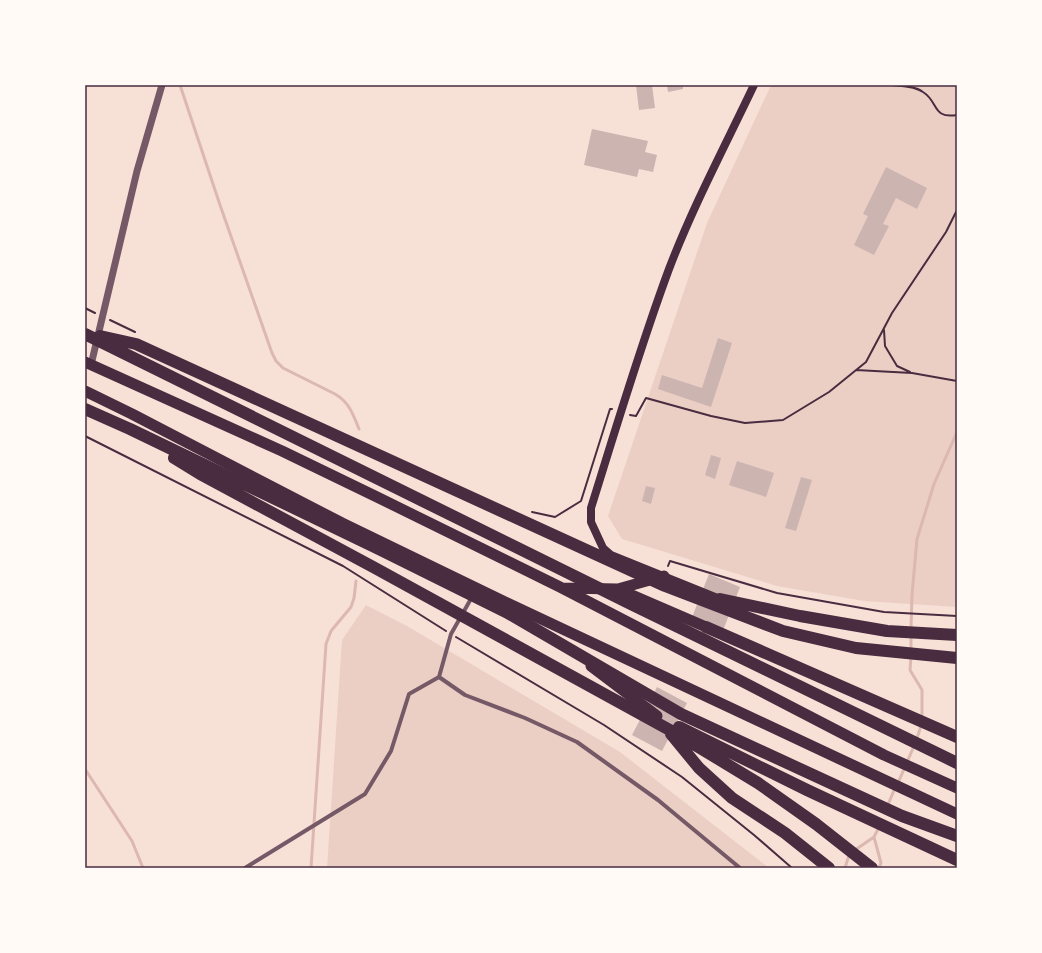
<svg xmlns="http://www.w3.org/2000/svg" width="1042" height="953" viewBox="0 0 1042 953" font-family="Raleway,sans-serif">
<style>
.green{fill:#ebcfc5}
.lines{fill:none;stroke-linecap:round;stroke-linejoin:round}
.stream{stroke:#dcb8b0;stroke-width:3}
.building{fill:#ccb4b1}
.path{stroke:#4a2c40;stroke-width:2}
.minor{stroke:#755966;stroke-width:4}
.tertiary{stroke:#755966;stroke-width:7}
.secondary{stroke:#4a2c40;stroke-width:8}
.trunk{stroke:#4a2c40;stroke-width:11}
.motorway{stroke:#4a2c40;stroke-width:12}
.neatline{fill:none;stroke:#4a2c40;stroke-width:1.5}
</style>
<rect width="100%" height="100%" fill="#f7e1d7"/>
<path class="green" d="M771,85H957V607L864,601L777,586L622,539L608,516L707,223Z
M366,605L407,626L620,752L769,868H327L342,640Z"/>
<g class="lines">
<path class="stream" d="M180,85L220,205L272,353L276,361L283,368L335,394C349,402 353,414 359,429
M911,629L912,595L917,539L934,484L957,432
M911,651V635
M911,657L910,670L922,690V718
M916,741L921,726
M85,769L132,841L143,868
M898,783L914,746
M887,807L895,788
M874,837L881,863L879,868
M855,850L874,837L879,827
M311,868L326,644L331,631L351,607L354,598L356,581
M845,868L849,855"/>
</g>
<path class="building" d="M636,85H652L655,108L639,110Z
M667,85H683V89L668,92Z
M592,129L648,141L645,152L657,155L653,172L639,169L637,177L584,165Z
M886,167L927,188L917,209L896,198L883,224L889,226L874,255L854,245L868,216L863,214Z
M718,338L732,343L711,407L658,389L662,375L702,388Z
M711,455L721,458L715,479L705,475Z
M737,461L774,473L766,497L729,485Z
M801,477L812,480L796,531L785,528Z
M646,486L655,488L651,504L642,501Z
M709,574L740,587L720,638L689,625Z
M657,687L687,703L662,751L632,735Z"/>
<g class="lines">
<path class="path" d="M892,85C902,86 915,86 923,92C939,102 932,119 957,115
M85,308L95,313
M110,320L135,332
M884,330L885,346L897,366L910,372
M856,370L912,373L957,381
M630,415L636,416L646,398L711,416L745,423L783,420L829,392L866,362L892,313L946,232L957,210
M85,436L343,566L446,631
M532,512L555,517L581,501L610,409H612
M668,566L670,561L777,593L884,612L957,616
M456,637L604,725L682,777L754,835L792,868"/>
<path class="minor" d="M439,677L465,695L525,718L577,742L658,800L740,868
M245,868L365,794L391,751L409,694L439,677L451,634L472,597"/>
<path class="tertiary" d="M91,365L137,171L162,85"/>
<path class="secondary" d="M720,599L611,555L603,548L591,522V508C616,428 640,347 669,269C693,206 725,146 754,85"/>
<path class="trunk" d="M85,362L282,451L377,497L560,587L884,755L957,788
M85,391L132,414L342,523L505,602L957,814
M563,588L618,589L706,627
M618,589L664,576
M591,666L657,716"/>
<path class="motorway" d="M85,334L631,604L957,763
M100,336L136,344L665,586L783,631L856,648L957,658
M85,409L130,429L381,550L506,612L681,714L902,816L957,836
M174,458L200,474L375,568L677,734L758,783L816,824L872,868
M720,599L800,616L887,631L957,635
M706,627L957,737
M679,727L807,790L957,860
M671,734L699,768L732,798L785,833L829,868"/>
</g>
<rect width="1042" height="953" fill="none" stroke="#fffaf5" stroke-width="172"/>
<rect x="86" y="86" width="870" height="781" class="neatline"/>
</svg>
